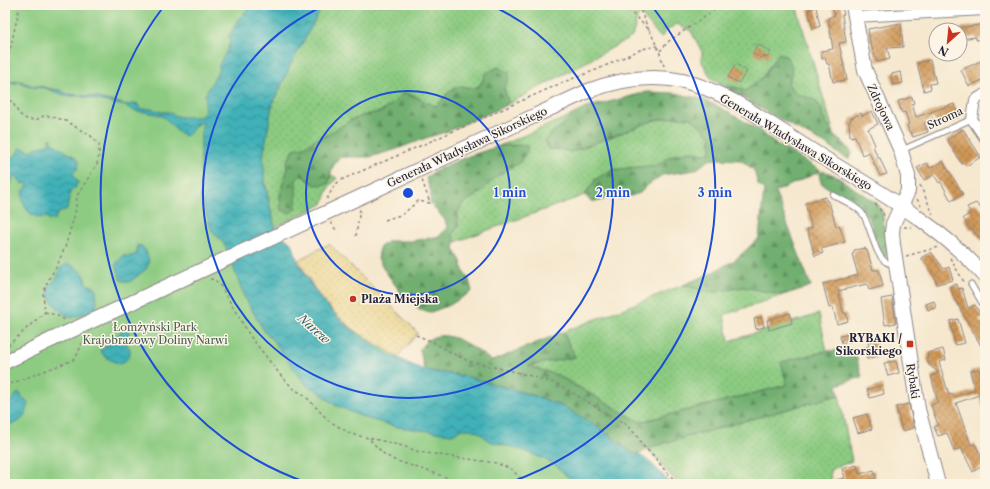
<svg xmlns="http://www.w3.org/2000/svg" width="990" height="489" viewBox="0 0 990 489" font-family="'Libre Caslon Text',serif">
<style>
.grass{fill:url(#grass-dots);stroke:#57765e}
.forest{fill:url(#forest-firs);stroke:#4a6855}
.sand{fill:url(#sand-dots);stroke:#887e6c}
.park{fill:#8ccb81;stroke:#57765e}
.water{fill:url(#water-waves);stroke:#316a7a}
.building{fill:url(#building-cross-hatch)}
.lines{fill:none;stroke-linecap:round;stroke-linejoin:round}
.lane-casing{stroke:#8c8585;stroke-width:7}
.street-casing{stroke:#8c8585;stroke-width:12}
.secondary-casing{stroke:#8c8585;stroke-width:16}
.path{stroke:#8c8585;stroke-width:1.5;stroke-dasharray:3 3;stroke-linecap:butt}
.lane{stroke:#fff;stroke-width:5}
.street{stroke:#fff;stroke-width:10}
.secondary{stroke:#fff;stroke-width:14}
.secondary-bridge-casing{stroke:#8c8585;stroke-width:16;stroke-linecap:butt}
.secondary-bridge{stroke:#fff;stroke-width:14}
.ring{fill:none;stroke:#1d4ed8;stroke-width:2}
.poi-dot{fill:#c8321e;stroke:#fcf5e5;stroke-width:1.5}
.labels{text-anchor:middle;stroke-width:3;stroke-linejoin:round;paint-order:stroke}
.street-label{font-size:11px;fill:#22223b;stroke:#fcf5e5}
.poi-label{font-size:11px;font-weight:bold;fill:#22223b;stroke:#fcf5e5;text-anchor:start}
.park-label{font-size:11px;fill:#475d54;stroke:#fcf5e5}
.water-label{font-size:12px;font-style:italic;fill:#2e5b6d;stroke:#fcf5e5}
.centre{fill:#1d4ed8;stroke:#fcf5e5;stroke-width:2}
.ring-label{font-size:12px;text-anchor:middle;font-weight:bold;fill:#1d4ed8;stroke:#fcf5e5;stroke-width:3;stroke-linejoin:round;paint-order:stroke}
</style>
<defs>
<pattern id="grass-dots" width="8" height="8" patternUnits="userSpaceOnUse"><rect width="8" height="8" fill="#8ccb81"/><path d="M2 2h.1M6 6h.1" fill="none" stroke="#78ae70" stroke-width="1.8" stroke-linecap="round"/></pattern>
<pattern id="forest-firs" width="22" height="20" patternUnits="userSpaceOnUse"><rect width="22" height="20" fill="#71af6f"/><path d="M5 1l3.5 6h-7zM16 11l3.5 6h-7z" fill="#5c8e5c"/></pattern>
<pattern id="sand-dots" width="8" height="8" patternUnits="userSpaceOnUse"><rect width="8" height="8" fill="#eeda9e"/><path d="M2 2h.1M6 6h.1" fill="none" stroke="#ccbb89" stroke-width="1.8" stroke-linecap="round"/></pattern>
<pattern id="water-waves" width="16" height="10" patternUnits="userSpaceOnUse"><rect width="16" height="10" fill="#40b1b8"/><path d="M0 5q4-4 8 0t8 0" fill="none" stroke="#359097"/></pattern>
<pattern id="building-cross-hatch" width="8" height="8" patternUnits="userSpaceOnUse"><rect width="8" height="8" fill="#d19957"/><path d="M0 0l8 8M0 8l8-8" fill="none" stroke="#a97c49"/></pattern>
</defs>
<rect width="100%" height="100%" fill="#fcf5e5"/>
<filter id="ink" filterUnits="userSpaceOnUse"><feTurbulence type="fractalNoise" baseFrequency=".025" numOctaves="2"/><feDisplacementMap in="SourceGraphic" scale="8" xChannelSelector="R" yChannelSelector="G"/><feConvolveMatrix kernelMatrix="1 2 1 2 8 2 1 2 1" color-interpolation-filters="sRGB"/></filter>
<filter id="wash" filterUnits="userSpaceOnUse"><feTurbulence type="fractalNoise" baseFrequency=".012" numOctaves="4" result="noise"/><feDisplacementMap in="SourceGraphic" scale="16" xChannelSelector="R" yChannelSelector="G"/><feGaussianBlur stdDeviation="0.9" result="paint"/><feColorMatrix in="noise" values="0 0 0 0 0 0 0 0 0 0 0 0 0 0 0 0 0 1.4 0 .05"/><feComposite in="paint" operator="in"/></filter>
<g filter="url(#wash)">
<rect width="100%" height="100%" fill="#f6e8cf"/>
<path class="grass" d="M323,5H615L617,7L638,11L643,5H796L835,137L823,118L821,108L815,100L797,94L788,84C792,74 793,65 786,56L773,60L764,76L745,91L736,87H727L711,78L702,62V52L691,31L677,24L665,32L661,38L639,12L632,37L505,106L508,101L504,88L508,81L486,73C479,90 476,89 460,86L450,91L437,106C424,104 416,93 403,93L391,105L380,112L368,114L327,135L312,141L305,147L294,149L287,162V171L282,187L295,192L296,180L301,175L328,184L331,175L337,178L329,187L323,204L275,227L271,212L263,170V156L272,105L292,62Z
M572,115L561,127L553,132L549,149H559L571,152L655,120L674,117L691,118L703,128L711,137V149L710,153L703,154L690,151L669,157L658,165L611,170L588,189L585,195L455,242L453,234L458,227L457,215L462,204L480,193L495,177L527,146H499Z
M683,285L699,289L707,293L744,287L783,295L724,315L729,341L819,314L827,351L782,362L787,385L640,422L557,375L527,366L575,357L563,332Z
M839,395L852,461L830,470L831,483L678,484L648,449L654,446Z"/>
<path class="forest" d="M615,5H643L639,11L626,12Z
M779,53C795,59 793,70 788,84L797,94L815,100L821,108L823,118L835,137L845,144L852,153L849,159L839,154L828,145L806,134L729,90L727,87L728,86L745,91C751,87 758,82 763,77C769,70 773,60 779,53Z
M498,67L509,72L508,81L504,88L508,101L505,106L448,131L426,138L397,149L370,157H340L333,166L328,184L316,185L301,175L296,180V208L290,213L281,210L280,195L282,187L287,171V162L294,149L305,147L312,141L327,135L351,120L368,114L381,112L391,105L403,93C416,93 424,104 437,106L450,91L460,86L471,88L478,87L481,84L486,73Z
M647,92L675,93L702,99L725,110L759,130L773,142L821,171L775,192L811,286L783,295L744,287L707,293L699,289L683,285L709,274L735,260L759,238L764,189L758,185L754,170L741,160L716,159L709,160L695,170L662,175L648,185L640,193L621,199L609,197L600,201H590L585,195L596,179L611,170L658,165L669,157L690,151L703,154L710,153L711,149V137L703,128L691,118L674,117L655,120L571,152L559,149H549L545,141L553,132L561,127L572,115L590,106L601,104Z
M517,145L527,146V151L519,163L495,177L480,193L462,204L457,215L458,227L453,234L455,242L454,249L461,261L462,268L469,280L472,291L450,305L431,312L419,310L411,300L401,293L383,268L378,258L379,248L388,241H412L440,236L447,227L445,220L430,203L431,192L426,178L434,171L466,157L499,146Z
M824,171L834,175L878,204L882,211L888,254L885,258C876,248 875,233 870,221C861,202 837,195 821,183L819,174Z
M563,332L575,357L528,366L557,375L640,422L787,385L781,362L827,351L854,349L862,377L837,385L839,395L654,446L639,454L632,453L602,430L564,407L542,398L469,377L424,370L420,349C422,346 425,342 428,340C449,326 476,350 492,361Z"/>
<path class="sand" d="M329,244L418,333L396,358C371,341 344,326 324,302C313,289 307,273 298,260Z"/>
<path class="park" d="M5,5H300L259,98L253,185L285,261L346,325L431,378L627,484H5Z"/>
<path class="water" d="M251,5H323L292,62L272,105L263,157L265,183L271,212L276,230L293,245L297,260L315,291L331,310L349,327L367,341L391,356L424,370L469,377L541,398L564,407L602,430L632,453C644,453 663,475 670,484H575L555,465L544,459L522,450L489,441L478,432L471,429H462L452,434L397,427L365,418L335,405L314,388L310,389L305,383L273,341L264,331L244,296L226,247L220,239L212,231L200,197L201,132L203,122C191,125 195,131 185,136L177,131L165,118L157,114L136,111L125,106L79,96H67L45,88L31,87L20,82L15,83L7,82L21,81L32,86H40L51,89L60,90L67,94L90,96L128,105L137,103L140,109H152L162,112H169L176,116L182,117H200L205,112C203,106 207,101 205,95C209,86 216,77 219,69C220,64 217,68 220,63C224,54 232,46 229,36L237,22Z
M50,139H52V143L75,157L79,162L78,168L73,173L74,176L78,182L75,188L70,192L67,209L57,214L55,219L51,220L46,217C33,222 19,204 23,192C24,189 27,188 28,184L27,183L22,184L15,174L10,185L5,188V153L13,158L20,149L22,148L30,151C32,150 34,149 36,148C43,145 49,147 50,139Z
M137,245C147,247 147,254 149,263L146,269L131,281L128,282L120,280L118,270L115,265L123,256H132L137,253Z
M69,264C74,266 81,271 84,275C86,279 85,282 88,285H92L96,289L97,302L95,309L72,318C62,314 45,299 49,287C51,283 55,280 57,277C60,270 60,265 69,264Z
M126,329L129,331L127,345L130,348C131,358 127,360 119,364L105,357L100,350C105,348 107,345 110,341C113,338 122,332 126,329Z
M18,393L21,394V397L28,403V408H26V415L18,422L8,425L9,419L7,407L8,404L11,403L13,398Z"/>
<g id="blocks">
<path class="building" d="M831,5H841L844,14L842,15L846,42L839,43L847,80L833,82L829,64H827L825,58L822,59L821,51L833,49L828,18L835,15Z
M816,7L820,26L813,29L808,9Z
M901,23L903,47L887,48L890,59L877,62L870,42L868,29Z
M985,24V39L976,40V37L960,39V28Z
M757,44L771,52L767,58L762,55L761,58L753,54Z
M985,59V79L969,86L961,70Z
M930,60L936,83L930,84L931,89L924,91L917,63Z
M736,64L747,71L739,83L728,77Z
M901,72L903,83L893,85L891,74Z
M912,97L914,103L912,104L916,117L954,104L959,117L937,124L933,118L924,123L928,132L913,137L911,132H909L907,125L909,124L905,112L902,113L898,101Z
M872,111L878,124L868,129L875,145L873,146L878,158H880L881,161L887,174L880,176L869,152L862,155L855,136L850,137L849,122L851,121L850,119L861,113L862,116Z
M963,129L981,157L966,166L964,163L962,164L947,140Z
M943,161L963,194L951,201L941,182L939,183L934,175L924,180L917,168L927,163L930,168Z
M826,197L827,202H829L836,226L839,225L845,242L821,249L823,253L815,256L807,229L812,228L805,203Z
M976,203L985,213V244L972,229L971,230L963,218L971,213L967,207Z
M865,248L866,250H867L873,270H879L883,286L869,290L867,284L838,291L844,314L846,313L848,321L837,324L833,307L829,308L823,284L858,275L852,254L854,253V250Z
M931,252L944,269L949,267L953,280L937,284L934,276L921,258Z
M957,284L958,289L962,288L968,308L975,305L983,318L979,319L985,330V353L954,298L950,286Z
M892,297L896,323L885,325L881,299Z
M934,301L936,308L928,310L926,304Z
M790,313L792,323L769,330L767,320Z
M761,317L764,327L756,329L754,319Z
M958,319L965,343L955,345L950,321Z
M850,334L852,341L842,343L840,336Z
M875,340L878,356L867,359L864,348L869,346L868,342Z
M943,349L946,360L939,362L949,395L953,394L954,397L975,390L970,371L979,369L984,386H985V410H984L979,395L956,403L971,445L975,444L985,464L973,472L961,448L954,451L947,433L938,436L934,427L938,425L931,405L938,402L931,376L939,373L929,365L927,359L928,353Z
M896,361L899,373L888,376L884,363Z
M882,385L884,394L870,398L867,390Z
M909,404L914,428L902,431L896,407Z
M867,414L872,429L858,433L853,418Z
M857,465L859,474L874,470L876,478L854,484H832L831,481L845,478L842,469Z"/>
</g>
</g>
<g filter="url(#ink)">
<use href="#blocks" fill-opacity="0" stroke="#8c8585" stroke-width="1"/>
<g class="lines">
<defs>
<path id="lane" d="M902,150L972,119
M833,195C842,200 855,205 862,213C871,225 874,255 886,262C889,264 892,264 895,264
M971,284L985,308"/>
<path id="street" d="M855,17L985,10
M985,94L975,100L972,119L985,138"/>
<path id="secondary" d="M853,5L865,70L901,151L908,176V191L893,224L892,233L893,244L918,409L938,484
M343,205L588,91C619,79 650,74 683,81C726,91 767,122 803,145C866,185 935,220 985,276
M5,362L53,339"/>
</defs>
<use href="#lane" class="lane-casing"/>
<use href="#street" class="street-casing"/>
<use href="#secondary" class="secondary-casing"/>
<path class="path" d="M624,5L650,31L659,51L664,66
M638,5L649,30
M660,51L669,41L722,5
M5,72L20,5
M5,96L13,103L19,114L28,120L38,119L45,115L64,120L91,136L99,145V155L97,164L77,196L75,214L65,247L57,266L48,280L43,294L45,312L5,348
M920,185L933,214
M327,199L334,186L341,180L429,142L566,81L596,70L642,49L657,46
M917,199L921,206
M875,204L883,213L884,217
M385,220L403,214L418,201L430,203L422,180
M331,222L337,232
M904,227H912
M356,236L360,209
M906,256L939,247
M950,258L964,282
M210,279L215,280L220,285L250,336L282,377L295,390L303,394L308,399L329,421L351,434L368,438L384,454L394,460L443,476L460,484
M45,312L56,315L67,321
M416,335L433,342L454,354L468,361L520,373L555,383L585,400L615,419L624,422L638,437L642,445L655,457L662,467L678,484
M5,386L73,360L77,355L85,337
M370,438L403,446L419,452L496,463L511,469L527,484"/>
<use href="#lane" class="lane"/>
<use href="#street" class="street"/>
<use href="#secondary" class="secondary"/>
<defs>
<path id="secondary-bridge" d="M53,339L343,205"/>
</defs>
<use href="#secondary-bridge" class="secondary-bridge-casing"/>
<use href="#secondary-bridge" class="secondary-bridge"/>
</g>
</g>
<g class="ring">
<circle cx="408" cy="193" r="102"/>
<path d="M490 5A205 205 0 1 1 326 5"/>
<path d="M308 483A307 307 0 0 1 164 6M652 6A307 307 0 0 1 508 483"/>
</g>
<g class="poi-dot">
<circle cx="353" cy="299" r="4"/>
<rect x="906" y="340" width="8" height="8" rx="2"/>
</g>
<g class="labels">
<g class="street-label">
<text transform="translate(881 107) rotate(65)" y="4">Zdrojowa</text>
<text transform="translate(945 118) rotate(-25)" y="4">Stroma</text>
<text transform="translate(796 142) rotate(31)" y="4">Generała Władysława Sikorskiego</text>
<text transform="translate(467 147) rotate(-25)" y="4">Generała Władysława Sikorskiego</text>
<text transform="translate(913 381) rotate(81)" y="4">Rybaki</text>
</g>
<g class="poi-label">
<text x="361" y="303">Plaża Miejska</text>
<text x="902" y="342" text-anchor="end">RYBAKI /<tspan x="902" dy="13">Sikorskiego</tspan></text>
</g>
<g class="park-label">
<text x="155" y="331">Łomżyński Park<tspan x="155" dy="13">Krajobrazowy Doliny Narwi</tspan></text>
</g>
<g class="water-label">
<text transform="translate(314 329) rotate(41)" y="4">Narew</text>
</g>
</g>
<circle cx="408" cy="193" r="6" class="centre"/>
<g class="ring-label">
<text x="510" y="197">1 min</text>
<text x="613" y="197">2 min</text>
<text x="715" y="197">3 min</text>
</g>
<rect width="990" height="489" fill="none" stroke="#fcf5e5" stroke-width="20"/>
<g transform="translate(948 42) rotate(207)"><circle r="19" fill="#fcf5e5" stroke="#a5a1a1"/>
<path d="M0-3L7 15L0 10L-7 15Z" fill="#c8321e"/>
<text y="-6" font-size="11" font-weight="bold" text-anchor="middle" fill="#22223b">N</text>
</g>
</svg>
